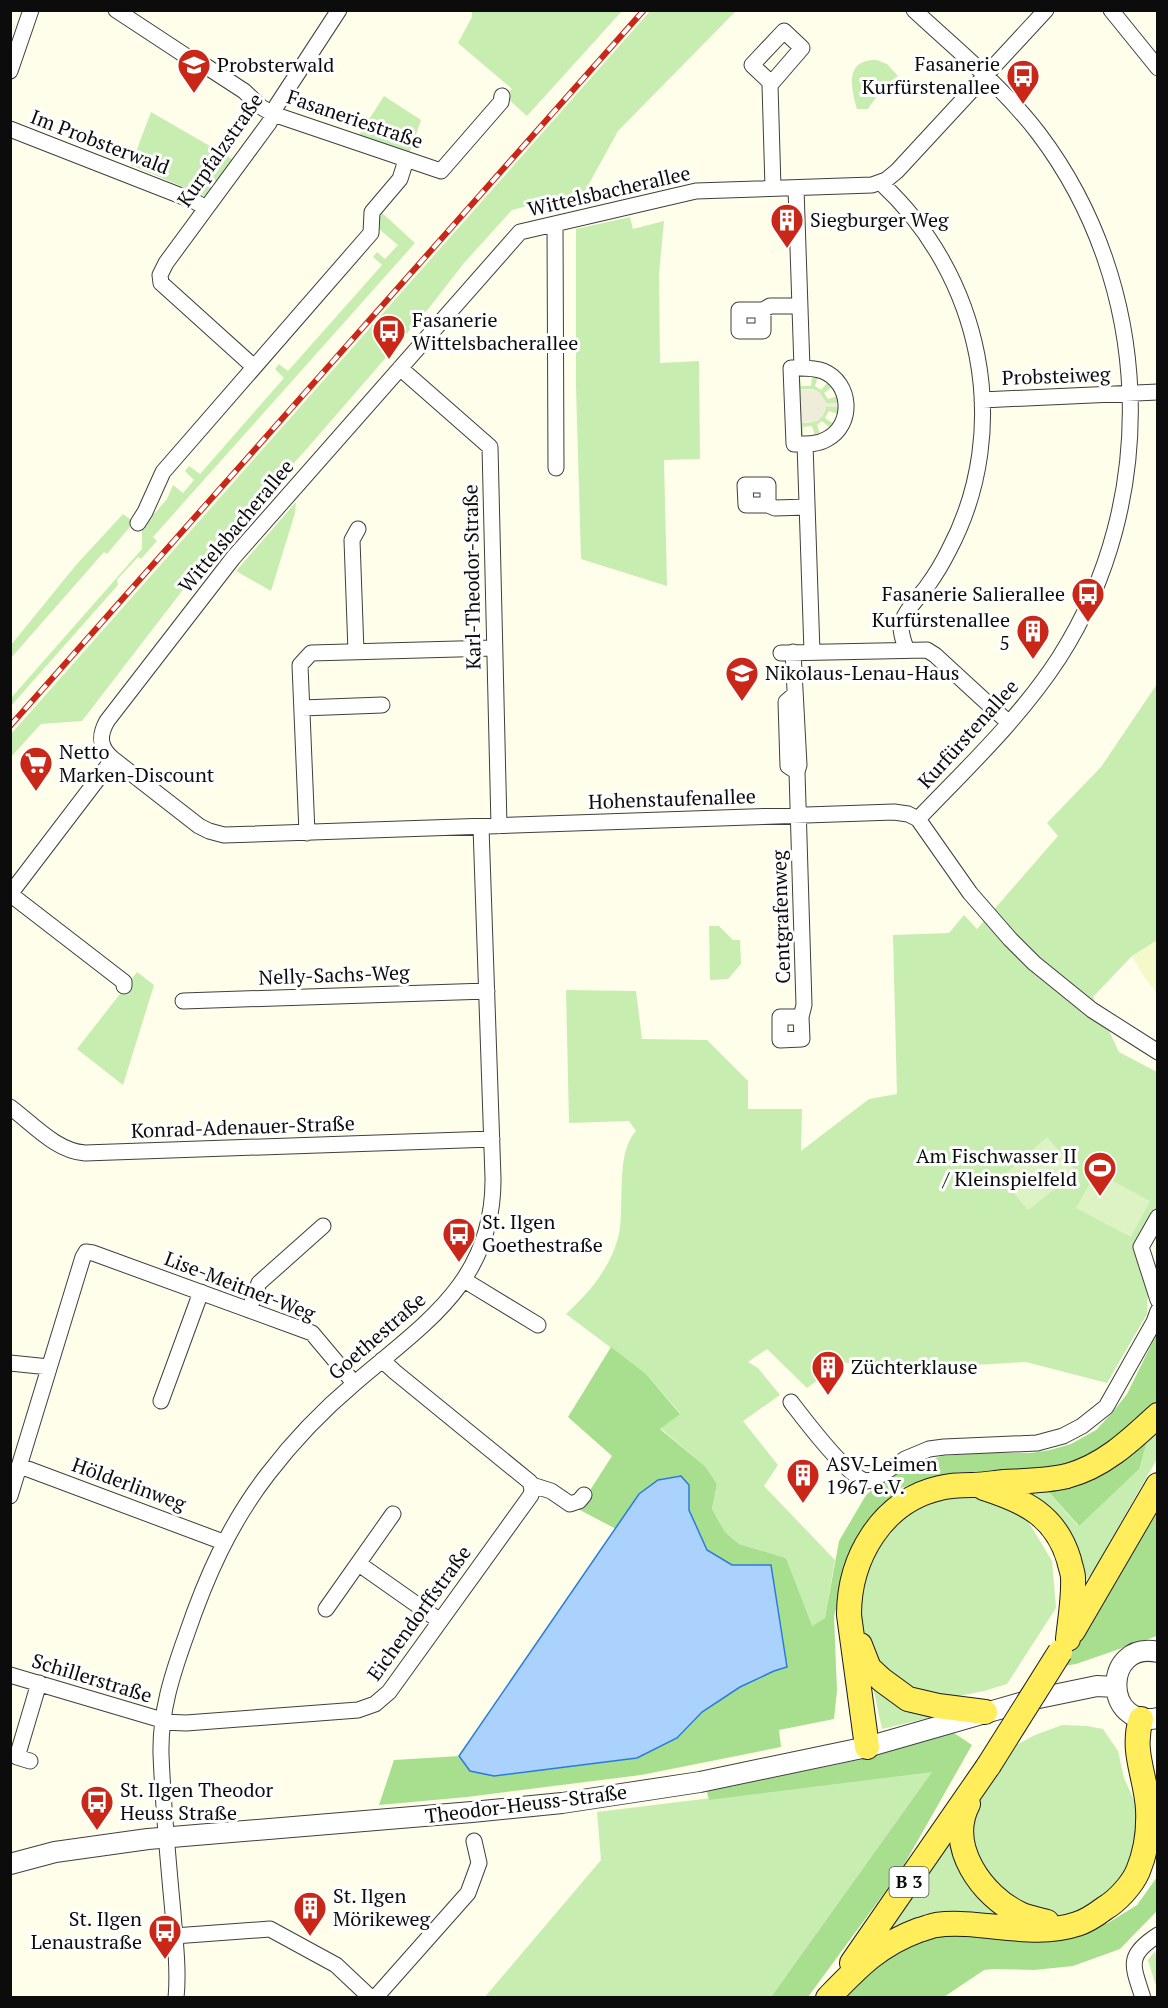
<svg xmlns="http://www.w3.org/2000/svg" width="1168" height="2008" viewBox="0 0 1168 2008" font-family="'PT Serif',serif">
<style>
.farmland{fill:#f5f8c9}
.green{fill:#c8edb1}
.forest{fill:#a8df8f}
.pitch{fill:#ddf3c4}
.plaza{fill:#efedda}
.water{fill:#aad2fc;stroke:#2b7cda;stroke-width:1.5}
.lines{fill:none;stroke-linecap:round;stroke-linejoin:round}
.minor-casing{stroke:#3f3f3f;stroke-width:17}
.tertiary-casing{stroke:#3f3f3f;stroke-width:22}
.primary-casing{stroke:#1d1d1d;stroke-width:26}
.minor{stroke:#fff;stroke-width:15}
.tertiary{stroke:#fff;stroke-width:20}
.primary{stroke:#ffed5b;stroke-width:24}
.rail-casing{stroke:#c92718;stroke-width:6}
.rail{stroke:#fff;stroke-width:4;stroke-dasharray:11;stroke-linecap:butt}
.primary-bridge-casing{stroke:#1d1d1d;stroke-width:26;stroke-linecap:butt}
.primary-bridge{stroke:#ffed5b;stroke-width:24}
.labels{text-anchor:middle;stroke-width:6;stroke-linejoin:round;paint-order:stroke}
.shield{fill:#fff;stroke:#555;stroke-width:1.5}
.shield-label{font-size:18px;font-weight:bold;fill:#0c0c0c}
.poi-label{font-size:20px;fill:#0c0c0c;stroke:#fff;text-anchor:start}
.street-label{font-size:20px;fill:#0c0c0c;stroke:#fff}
</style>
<rect width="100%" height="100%" fill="#fffeeb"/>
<path class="farmland" d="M1157,940V994L1141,972L1132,956Z"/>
<path class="green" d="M651,10L736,11L618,131L585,191L512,210L464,263L429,308L304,452L290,467L288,466L212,552L82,721L41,724L11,757V734Z
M472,11H622L527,116L506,97L512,89L458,43L472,17Z
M877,60L887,64L898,76L888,83L875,88L877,96L868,109H857C851,88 844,59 877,60Z
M384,96L421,120L410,152L359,135Z
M151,112L234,160L207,197L131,165Z
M380,211L415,243L153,537L157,541L141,559L138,557L117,580L118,585L11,706V698L142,549V528L167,499L173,485L183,493L194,480L185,471L189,466L200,474L284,378L275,369L279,364L288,371L382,265L373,257L377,252L385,259L398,245L380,230L378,213Z
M630,217L633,229L664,221L659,274L660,363L699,361L700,459L664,460L667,586L581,559L576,386V229Z
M800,376L801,386H811L812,376L818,377L815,386L821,390L828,382L832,387L824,393L828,399L838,396L839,403H826L820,393L812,389H801V404H798V377Z
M826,407H839L838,414L829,411L825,418L834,424L830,428L822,421L817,425L820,434L815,436L812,426L803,427V437L801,436L798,409H802L803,423C815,423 823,420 826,407Z
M296,502L295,513L271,591L236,571Z
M123,514L134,522L107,554L104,552L11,658V645L76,565Z
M1157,684V940L1132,956L1093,997L1119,1052L1157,1072L1158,1231L1150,1247L1147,1314L1107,1383L1026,1362L886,1370L842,1362L807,1388L767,1349L748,1362L758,1368L780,1395L743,1421L778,1465L764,1486L835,1560L825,1618L811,1627L786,1558L739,1544L725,1532L712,1509L717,1484L705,1466L660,1428L680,1413L646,1374L566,1314C590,1292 611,1267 619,1234C625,1205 615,1153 636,1131L629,1121L569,1123L566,990L636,991L642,1039L707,1040L748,1081V1109H802L801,1151L869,1099L897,1094L893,935L949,933L964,915L977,929L1058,836L1047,823L1101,767Z
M709,926H719L733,940H740L741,964L728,979L710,980Z
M137,972L154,985L123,1085L77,1049Z
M1157,1424V1459L1092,1573L1079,1589L1017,1487L1045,1488L1078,1526Z
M960,1493L990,1500L1012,1509L1028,1521L1052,1561L1056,1608L1007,1684L984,1691L959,1696L937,1695L910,1688L889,1677L868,1652L858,1619L861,1579L878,1542L924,1500Z
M872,1683L937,1716L882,1729Z
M1062,1725L1087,1726L1103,1729L1118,1751L1124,1778L1134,1800L1138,1829L1133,1857L1123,1879L1085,1910L1058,1915L1034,1909L995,1888L971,1851L970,1814L1013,1747L1035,1735Z
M933,1771L771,1997L484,1998L601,1860L597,1812Z
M954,1834C955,1845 955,1857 958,1868C968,1894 988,1908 1011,1921L883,1937Z
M1155,1951L1157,1960V1989L1148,1960Z"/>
<path class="forest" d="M1157,1333V1404L1094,1456L1040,1472H959L932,1477L901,1488L881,1505L865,1525L856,1544L834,1616L837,1691L834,1719L779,1730L781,1747L641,1775L467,1797L379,1805L394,1760L459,1756L470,1771L677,1738L702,1712L740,1687L774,1671L787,1667L732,1565L707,1550L689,1510V1485L639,1494L616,1529L578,1509L612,1456L568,1417L611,1347L646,1374L680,1414L660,1429L705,1466L717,1484L712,1509L725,1532L739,1544L786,1558L812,1626L825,1618L839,1541L866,1495L883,1480L912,1465L942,1456L981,1453H1031L1050,1450L1071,1444L1096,1430L1112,1413L1127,1394Z
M1149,1434L1139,1469L1079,1526L1045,1488Z
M1157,1513V1636L1076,1664L1063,1666Z
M951,1731L972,1745L901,1870L808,1997H771L932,1772L709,1800L706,1788L775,1777L859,1760Z
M1157,1877V1911L1120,1949L1073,1966L1034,1970L993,1969L984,1970L944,1997L845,1998L873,1964L939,1931L1069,1933L1108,1923L1137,1905Z"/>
<path class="pitch" d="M1047,1137L1077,1172L1028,1210L1001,1178Z
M1096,1172L1150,1201L1131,1237L1076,1208Z"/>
<path class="plaza" d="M801,389L816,390L821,394L826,403H839V407H826L824,414L818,421L802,423V409H798V404H801Z"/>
<path class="water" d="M681,1476L689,1485V1510L707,1550L732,1565H771L787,1667L774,1671L740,1687L702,1712L677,1738L637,1758L494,1776L470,1771L459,1756L639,1494L658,1480Z"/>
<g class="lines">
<defs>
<path id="minor" d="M116,10L189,58L204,65L244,91L261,107L273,114L441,171L501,102L502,96
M914,10C957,50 1003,87 1039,134C1153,285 1161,499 1059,658C1020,718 967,768 918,819
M1046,10L897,171L886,180L872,185L696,191L520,232L233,558L107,721C98,737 100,748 113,759L199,826L209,831L224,835L894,812L908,814L918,819L970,893L1010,939L1034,963L1092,1010L1158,1052
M1111,10L1158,68
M10,71L31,10
M770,82L752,65L784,31L802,48L770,85L773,188
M10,129L194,201L206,208
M881,183C981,275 1014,427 949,550C943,562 936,574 928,585C920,597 903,611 901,627C901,635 904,642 906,649
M796,188L802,368
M555,224L556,468
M763,310H739V331H763V310L770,306H800
M254,367L161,283L160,275L166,263L269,123L277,105L339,10
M400,368L490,447L499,826
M791,368C801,368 813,367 823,371C852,383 854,425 827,439C817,445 805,444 794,444Z
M982,400L1158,392
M805,444L812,652
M768,505V485H745L746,505H768L775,508L807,507
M138,523L145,512L163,472L371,233L372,212L400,179L406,160
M356,652L352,540L358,529
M793,652L799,765L797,772L804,1005L801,1017L802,1039L780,1040V1017H801
M781,653L927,650L935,655L1009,723
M794,695L786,702L788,766L797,772
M302,708L382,705
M307,833L300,665L311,653L494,648
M10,894L113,759
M10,894L124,982V986
M183,1001L487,991
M10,1107C33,1124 56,1151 85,1153L492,1139
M1158,1217L1141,1247L1158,1300
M464,1280L538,1325
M249,1310L259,1283L323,1226
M10,1363L49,1367
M161,1401L201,1292
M791,1402C804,1419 847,1476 866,1481L873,1480L905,1459L929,1449L944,1447L1037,1443L1063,1436L1082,1426L1106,1407L1154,1322L1158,1311
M20,1466L223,1542
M532,1485L551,1491L570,1504L579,1501L584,1495
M10,1496L83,1257L86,1252L93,1253L312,1333L354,1383
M359,1564L440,1621
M326,1609L393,1514
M10,1675L162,1720
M162,1722L186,1723L358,1710L375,1704L389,1692L531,1495L532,1489L530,1482L395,1372L382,1360
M30,1761L17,1757L39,1683
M174,1936L270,1929L336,1965L371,1998
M176,1998C179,1970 175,1941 173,1913C168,1860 163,1807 161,1754C160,1712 172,1675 186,1636C206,1577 230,1523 268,1474C294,1440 323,1410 355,1383C425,1323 494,1281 493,1178L481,827
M375,1998L468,1893L479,1863L474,1841
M1143,1998C1133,1966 1125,1956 1158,1935"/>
<path id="tertiary" d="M1158,1652C1102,1640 1103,1730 1158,1718
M10,1864L55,1852L148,1839L472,1812L562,1803L700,1782L867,1747L1034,1699L1097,1686L1115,1687"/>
<path id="primary" d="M984,1488C1025,1501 1056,1516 1069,1560C1070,1566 1073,1572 1073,1578C1074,1598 1070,1619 1068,1639
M1073,1631L1158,1485
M860,1645L869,1668L882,1680L908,1699L938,1706L985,1712
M867,1747L849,1615C849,1558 882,1501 940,1488C951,1485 961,1485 972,1485C982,1485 993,1483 1004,1482C1025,1481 1046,1481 1067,1476C1104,1466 1131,1440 1158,1415
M968,1804C946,1846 982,1896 1020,1914C1028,1918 1038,1919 1047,1922
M852,1963L989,1765
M828,1998C857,1968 878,1945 919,1930C924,1929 930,1926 936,1925C981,1919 1033,1939 1077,1924C1087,1921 1097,1914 1105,1908C1117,1901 1132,1885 1138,1871C1146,1852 1149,1829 1148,1809C1146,1776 1131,1752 1141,1719"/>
</defs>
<use href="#minor" class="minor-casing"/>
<use href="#tertiary" class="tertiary-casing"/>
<use href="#primary" class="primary-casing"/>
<use href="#minor" class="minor"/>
<use href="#tertiary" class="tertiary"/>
<use href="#primary" class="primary"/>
<defs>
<path id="rail" d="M10,726L644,10"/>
</defs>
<use href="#rail" class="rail-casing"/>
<use href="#rail" class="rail"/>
<defs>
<path id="primary-bridge" d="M989,1765L1060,1652"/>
</defs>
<use href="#primary-bridge" class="primary-bridge-casing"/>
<use href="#primary-bridge" class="primary-bridge"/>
</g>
<defs>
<symbol id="school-pin" viewBox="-11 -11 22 30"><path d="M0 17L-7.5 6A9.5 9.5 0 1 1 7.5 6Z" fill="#c92718" stroke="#fff"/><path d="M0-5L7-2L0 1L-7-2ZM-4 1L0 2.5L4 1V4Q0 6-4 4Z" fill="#fff"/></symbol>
<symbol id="bus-pin" viewBox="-11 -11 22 30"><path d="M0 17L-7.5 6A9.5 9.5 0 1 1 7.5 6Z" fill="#c92718" stroke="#fff"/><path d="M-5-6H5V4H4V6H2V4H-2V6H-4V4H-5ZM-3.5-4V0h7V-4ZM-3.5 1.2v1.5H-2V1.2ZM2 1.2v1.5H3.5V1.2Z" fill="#fff"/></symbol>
<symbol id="building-pin" viewBox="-11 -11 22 30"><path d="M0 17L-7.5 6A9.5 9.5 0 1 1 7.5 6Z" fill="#c92718" stroke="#fff"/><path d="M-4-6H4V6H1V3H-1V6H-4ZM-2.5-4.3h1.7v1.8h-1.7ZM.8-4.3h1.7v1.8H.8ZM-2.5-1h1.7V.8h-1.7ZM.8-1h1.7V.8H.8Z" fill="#fff"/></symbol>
<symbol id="supermarket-pin" viewBox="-11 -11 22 30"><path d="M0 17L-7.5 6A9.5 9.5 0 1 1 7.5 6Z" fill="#c92718" stroke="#fff"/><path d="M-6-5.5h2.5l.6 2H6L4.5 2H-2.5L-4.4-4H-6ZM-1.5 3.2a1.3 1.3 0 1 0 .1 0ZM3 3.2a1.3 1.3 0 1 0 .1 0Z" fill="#fff"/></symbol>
<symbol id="stadium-pin" viewBox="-11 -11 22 30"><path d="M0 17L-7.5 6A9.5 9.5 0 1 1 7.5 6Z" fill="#c92718" stroke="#fff"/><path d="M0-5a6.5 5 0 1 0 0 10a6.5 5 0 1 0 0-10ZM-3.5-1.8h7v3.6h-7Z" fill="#fff"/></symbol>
</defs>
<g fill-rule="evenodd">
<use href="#school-pin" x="175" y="46" width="38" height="52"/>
<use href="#bus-pin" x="1004" y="57" width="38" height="52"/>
<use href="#building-pin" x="768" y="201" width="38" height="52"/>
<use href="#bus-pin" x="370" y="312" width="38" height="52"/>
<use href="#bus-pin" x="1069" y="575" width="38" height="52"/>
<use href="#building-pin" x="1014" y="612" width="38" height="52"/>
<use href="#school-pin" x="723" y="654" width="38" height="52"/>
<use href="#supermarket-pin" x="17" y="744" width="38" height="52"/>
<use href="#stadium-pin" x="1081" y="1149" width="38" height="52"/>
<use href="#bus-pin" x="440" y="1215" width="38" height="52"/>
<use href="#building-pin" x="809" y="1348" width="38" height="52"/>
<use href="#building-pin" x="784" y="1456" width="38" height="52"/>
<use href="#bus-pin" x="78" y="1783" width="38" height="52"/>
<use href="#building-pin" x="291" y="1889" width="38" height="52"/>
<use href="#bus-pin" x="146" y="1912" width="38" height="52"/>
</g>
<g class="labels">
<rect class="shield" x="889.5" y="1867" width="39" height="30" rx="4.5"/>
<g class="shield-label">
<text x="909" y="1888">B 3</text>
</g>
<g class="poi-label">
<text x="1000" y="71" text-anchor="end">Fasanerie<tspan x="1000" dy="23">Kurfürstenallee</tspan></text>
<text x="217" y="72">Probsterwald</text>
<text x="810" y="227">Siegburger Weg</text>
<text x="412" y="327">Fasanerie<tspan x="412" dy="23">Wittelsbacherallee</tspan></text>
<text x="1065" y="601" text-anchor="end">Fasanerie Salierallee</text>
<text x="1010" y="627" text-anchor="end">Kurfürstenallee<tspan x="1010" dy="23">5</tspan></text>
<text x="765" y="680">Nikolaus-Lenau-Haus</text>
<text x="59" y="759">Netto<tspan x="59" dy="23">Marken-Discount</tspan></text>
<text x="1077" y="1163" text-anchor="end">Am Fischwasser II<tspan x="1077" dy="23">/ Kleinspielfeld</tspan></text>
<text x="482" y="1229">St. Ilgen<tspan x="482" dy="23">Goethestraße</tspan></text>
<text x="851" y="1374">Züchterklause</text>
<text x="826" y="1471">ASV-Leimen<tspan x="826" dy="23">1967 e.V.</tspan></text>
<text x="120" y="1797">St. Ilgen Theodor<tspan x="120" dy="23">Heuss Straße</tspan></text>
<text x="333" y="1903">St. Ilgen<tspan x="333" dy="23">Mörikeweg</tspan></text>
<text x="142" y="1926" text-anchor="end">St. Ilgen<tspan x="142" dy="23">Lenaustraße</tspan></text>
</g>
<g class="street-label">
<text transform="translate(355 119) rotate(19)" y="7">Fasaneriestraße</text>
<text transform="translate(100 142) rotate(21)" y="7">Im Probsterwald</text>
<text transform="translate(220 150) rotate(-55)" y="7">Kurpfalzstraße</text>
<text transform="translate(609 191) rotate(-13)" y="7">Wittelsbacherallee</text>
<text transform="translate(1056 376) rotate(-2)" y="7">Probsteiweg</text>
<text transform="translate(236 526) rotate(-50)" y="7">Wittelsbacherallee</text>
<text transform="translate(472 577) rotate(-91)" y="7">Karl-Theodor-Straße</text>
<text transform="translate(968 734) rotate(-48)" y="7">Kurfürstenallee</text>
<text transform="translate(672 799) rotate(-2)" y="7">Hohenstaufenallee</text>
<text transform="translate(781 917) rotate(-92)" y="7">Centgrafenweg</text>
<text transform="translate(334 975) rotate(-2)" y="7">Nelly-Sachs-Weg</text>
<text transform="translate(243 1127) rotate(-2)" y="7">Konrad-Adenauer-Straße</text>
<text transform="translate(240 1286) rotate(21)" y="7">Lise-Meitner-Weg</text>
<text transform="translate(377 1336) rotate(-41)" y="7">Goethestraße</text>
<text transform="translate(129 1484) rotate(20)" y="7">Hölderlinweg</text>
<text transform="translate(419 1613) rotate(-54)" y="7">Eichendorffstraße</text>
<text transform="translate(92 1678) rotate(17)" y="7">Schillerstraße</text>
<text transform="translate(526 1804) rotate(-7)" y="7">Theodor-Heuss-Straße</text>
</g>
</g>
<rect width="1168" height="2008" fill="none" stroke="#0c0c0c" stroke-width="24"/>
</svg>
